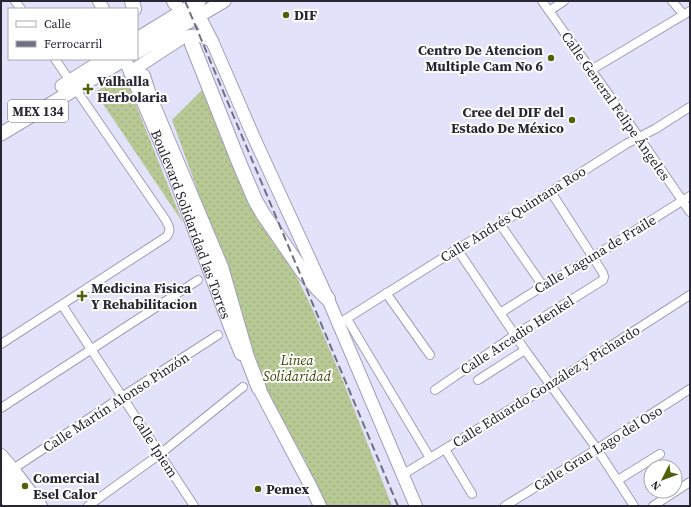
<svg xmlns="http://www.w3.org/2000/svg" width="691" height="507" viewBox="0 0 691 507" font-family="'Source Serif 4',serif">
<style>
.grass{fill:url(#grass-dots)}
.lines{fill:none;stroke-linecap:round;stroke-linejoin:round}
.minor-casing{stroke:#a09ebb;stroke-width:10}
.secondary-casing{stroke:#a09ebb;stroke-width:14}
.primary-casing{stroke:#a09ebb;stroke-width:15}
.trunk-casing{stroke:#a09ebb;stroke-width:16}
.minor{stroke:#fff;stroke-width:8}
.secondary{stroke:#fff;stroke-width:12}
.primary{stroke:#fff;stroke-width:13}
.trunk{stroke:#fff;stroke-width:14}
.rail{stroke:#717082;stroke-width:2;stroke-dasharray:8 4;stroke-linecap:butt}
.poi-dot{fill:#4f6209;stroke:#fff;stroke-width:1.5}
.labels{text-anchor:middle;stroke-width:4;stroke-linejoin:round;paint-order:stroke}
.shield{fill:#fff;stroke:#686770;stroke-width:1}
.shield-label{font-size:13px;font-weight:bold;fill:#272632}
.poi-label{font-size:14px;font-weight:bold;fill:#272632;stroke:#fff;text-anchor:start}
.street-label{font-size:14px;fill:#272632;stroke:#fff}
.park-label{font-size:14px;font-style:italic;fill:#394800;stroke:#fff}
</style>
<defs>
<pattern id="grass-dots" width="8" height="8" patternUnits="userSpaceOnUse"><rect width="8" height="8" fill="#b8c894"/><path d="M2 2h.1M6 6h.1" fill="none" stroke="#9eac80" stroke-width="1.8" stroke-linecap="round"/></pattern>
</defs>
<rect width="100%" height="100%" fill="#e3e2fb"/>
<path class="grass" d="M124,75L183,223L95,92Z
M203,89L311,306L343,381L392,506H324L306,462L262,383L249,346L238,301L172,120Z"/>
<g class="lines">
<defs>
<path id="minor" d="M15,1L21,9
M542,1L639,137L690,212
M672,1L684,15
M549,11L564,1
M591,70L690,11
M500,224L543,286
M457,249L525,350L597,449L634,506
M386,293L430,355
M62,305L194,506
M500,313L543,286L593,257L690,196
M347,319L430,458
M338,324L457,249L500,224L626,144L655,129L690,107
M1,344L166,237C172,231 169,226 165,219L55,59
M478,380L525,350
M435,390L515,335L603,280L604,277L603,273L551,192
M1,408L198,280
M445,449L472,494
M13,469L123,396L218,335
M402,475L550,385L690,295
M618,480L660,454
M88,506L160,454L243,387
M505,506L597,449L690,389
M653,506L690,482"/>
<g id="secondary">
<path d="M99,1L103,9"/>
<path d="M195,8L212,41L255,140L328,299L416,506"/>
<path id="s1" d="M125,59L130,72L172,170L230,327L241,354"/>
<path d="M130,72L182,38C195,34 201,35 212,41"/>
<path d="M255,381L311,487L320,506"/>
<path d="M1,455L13,469L41,506"/>
</g>
<path id="primary" d="M137,39L199,1
M137,52L224,1
M62,86L105,59
M1,134L125,59"/>
<path id="trunk" d="M132,1L134,9
M174,1L175,3
M192,44L238,160L255,200L263,214L303,272L317,288L328,299
M143,76L150,98L221,267L247,357L259,388
M1,473L28,506
M1,491L13,506"/>
</defs>
<use href="#minor" class="minor-casing"/>
<use href="#secondary" class="secondary-casing"/>
<use href="#primary" class="primary-casing"/>
<use href="#trunk" class="trunk-casing"/>
<use href="#minor" class="minor"/>
<use href="#secondary" class="secondary"/>
<use href="#primary" class="primary"/>
<use href="#trunk" class="trunk"/>
<path class="rail" d="M185,1L398,506"/>
</g>
<g class="poi-dot">
<circle cx="286" cy="15" r="4"/>
<circle cx="551" cy="58" r="4"/>
<path d="M86 83h4v4h4v4h-4v4h-4v-4h-4v-4h4z"/>
<circle cx="572" cy="120" r="4"/>
<path d="M80 290h4v4h4v4h-4v4h-4v-4h-4v-4h4z"/>
<circle cx="25" cy="486" r="4"/>
<circle cx="258" cy="489" r="4"/>
</g>
<g class="labels">
<rect class="shield" x="8" y="100" width="60" height="22" rx="3"/>
<g class="shield-label">
<text x="38" y="116">MEX 134</text>
</g>
<g class="poi-label">
<text x="294" y="20">DIF</text>
<text x="543" y="55" text-anchor="end">Centro De Atencion<tspan x="543" dy="16">Multiple Cam No 6</tspan></text>
<text x="97" y="86">Valhalla<tspan x="97" dy="16">Herbolaria</tspan></text>
<text x="564" y="117" text-anchor="end">Cree del DIF del<tspan x="564" dy="16">Estado De México</tspan></text>
<text x="91" y="293">Medicina Fisica<tspan x="91" dy="16">Y Rehabilitacion</tspan></text>
<text x="33" y="483">Comercial<tspan x="33" dy="16">Esel Calor</tspan></text>
<text x="266" y="494">Pemex</text>
</g>
<g class="street-label">
<text transform="translate(616 106) rotate(55)" y="5">Calle General Felipe Ángeles</text>
<text transform="translate(513 214) rotate(-32)" y="5">Calle Andrés Quintana Roo</text>
<text dy="5" stroke="none"><textPath href="#s1" startOffset="178">Boulevard Solidaridad las Torres</textPath></text>
<text transform="translate(595 254) rotate(-31)" y="5">Calle Laguna de Fraile</text>
<text transform="translate(517 335) rotate(-33)" y="5">Calle Arcadio Henkel</text>
<text transform="translate(546 386) rotate(-32)" y="5">Calle Eduardo González y Pichardo</text>
<text transform="translate(116 402) rotate(-33)" y="5">Calle Martín Alonso Pinzón</text>
<text transform="translate(155 446) rotate(57)" y="5">Calle Ipiem</text>
<text transform="translate(598 448) rotate(-32)" y="5">Calle Gran Lago del Oso</text>
</g>
<g class="park-label">
<text x="297" y="365">Linea<tspan x="297" dy="16">Solidaridad</tspan></text>
</g>
</g>
<rect width="691" height="507" fill="none" stroke="#272632" stroke-width="4"/>
<rect x="8" y="8" width="130" height="52" fill="#ffffff" stroke="#a9a8ad"/>
<rect x="16" y="21" width="20" height="6" fill="#ffffff" stroke="#a9a8ad"/>
<text x="44" y="28" font-size="12" fill="#272632">Calle</text>
<rect x="16" y="41" width="20" height="6" fill="#717082" stroke="#a9a8ad"/>
<text x="44" y="48" font-size="12" fill="#272632">Ferrocarril</text>
<g transform="translate(663 479) rotate(228)"><circle r="19" fill="#ffffff" stroke="#a9a8ad"/>
<path d="M0-3L7 15L0 10L-7 15Z" fill="#4f6209"/>
<text y="-6" font-size="11" font-weight="bold" text-anchor="middle" fill="#272632">N</text>
</g>
</svg>
